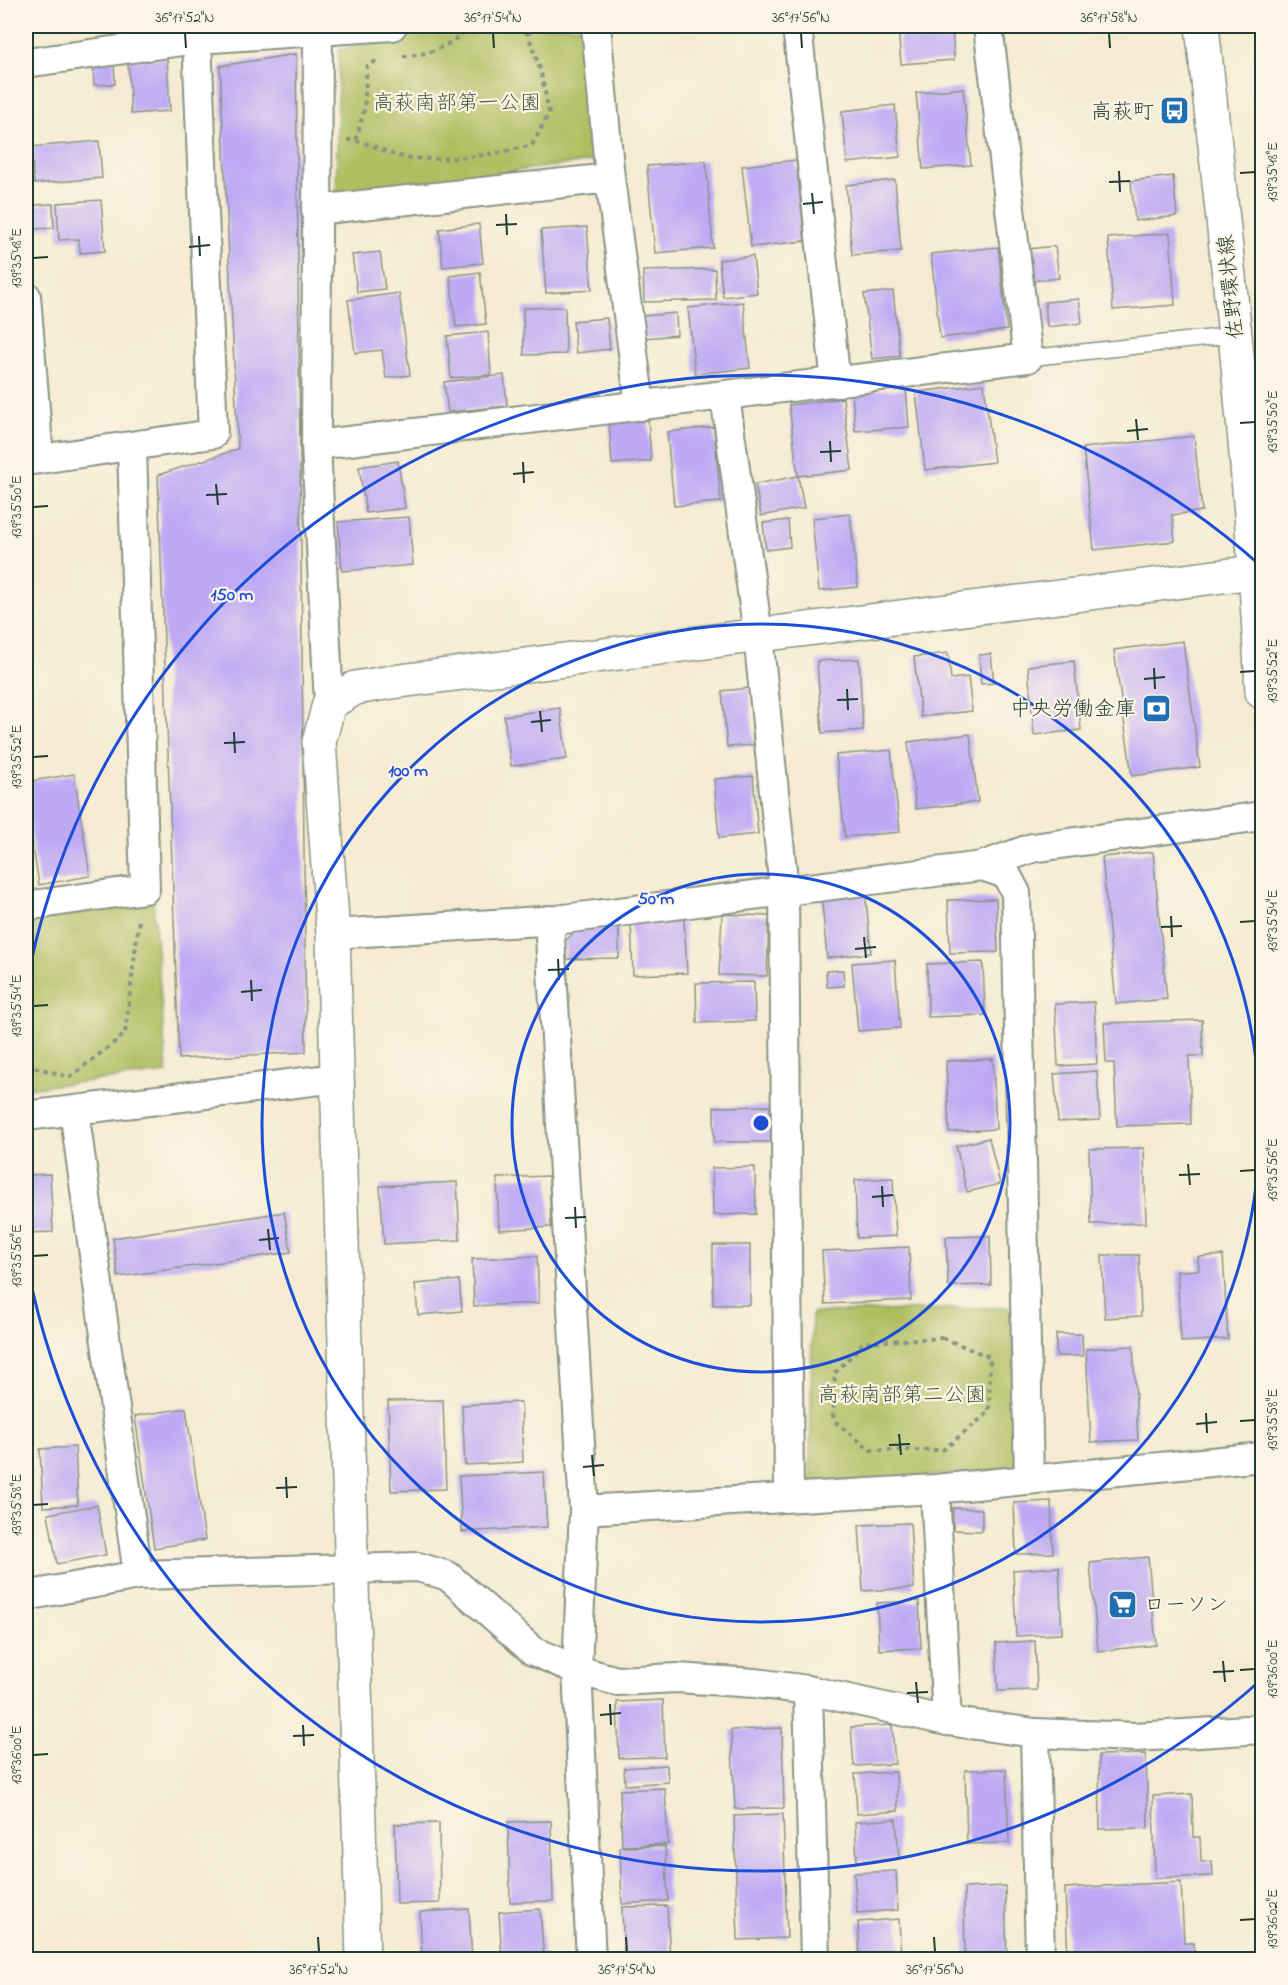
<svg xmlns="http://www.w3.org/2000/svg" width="1288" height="1985" viewBox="0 0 1288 1985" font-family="'Indie Flower','Klee One',sans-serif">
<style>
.green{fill:#afbe61;stroke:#677e4a;stroke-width:1.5}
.building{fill:#beaaf4}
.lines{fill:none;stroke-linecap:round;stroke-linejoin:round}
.lane-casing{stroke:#8a9483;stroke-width:18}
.street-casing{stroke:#8a9483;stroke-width:32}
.secondary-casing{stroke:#8a9483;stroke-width:36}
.path{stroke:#8a9483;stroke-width:4;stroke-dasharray:4.5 4.5;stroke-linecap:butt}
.lane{stroke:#fff;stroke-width:15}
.street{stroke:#fff;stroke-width:28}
.secondary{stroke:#fff;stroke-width:33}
.ticks{fill:none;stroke:#1f3d34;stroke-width:2}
.ring{fill:none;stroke:#1d4ed8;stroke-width:3}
.labels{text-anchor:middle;stroke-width:4.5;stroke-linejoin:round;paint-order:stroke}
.park-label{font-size:21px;fill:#435d3f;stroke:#fcf5e5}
.poi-label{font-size:21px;fill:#1f3d34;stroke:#fcf5e5;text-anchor:end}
.street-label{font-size:21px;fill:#1f3d34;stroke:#fcf5e5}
.centre{fill:#1d4ed8;stroke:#fcf5e5;stroke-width:3}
.ring-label{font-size:18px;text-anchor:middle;font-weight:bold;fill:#1d4ed8;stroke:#fcf5e5;stroke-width:4.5;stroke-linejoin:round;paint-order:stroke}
.neatline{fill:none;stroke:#1f3d34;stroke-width:2}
.ticks-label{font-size:15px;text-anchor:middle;fill:#1f3d34}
</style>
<rect width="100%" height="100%" fill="#fcf5e5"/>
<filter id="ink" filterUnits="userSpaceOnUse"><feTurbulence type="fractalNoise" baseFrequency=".0167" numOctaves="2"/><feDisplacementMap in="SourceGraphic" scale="12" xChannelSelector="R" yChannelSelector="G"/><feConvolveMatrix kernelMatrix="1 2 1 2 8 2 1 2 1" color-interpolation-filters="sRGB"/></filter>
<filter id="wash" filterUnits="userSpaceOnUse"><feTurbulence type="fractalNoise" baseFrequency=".008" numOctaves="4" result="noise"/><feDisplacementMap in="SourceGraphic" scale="24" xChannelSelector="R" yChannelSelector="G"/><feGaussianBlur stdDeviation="1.35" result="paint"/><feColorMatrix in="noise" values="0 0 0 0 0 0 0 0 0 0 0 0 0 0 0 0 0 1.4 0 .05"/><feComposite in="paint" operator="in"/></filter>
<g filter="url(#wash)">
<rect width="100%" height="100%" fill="#f5ebd2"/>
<path class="green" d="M430,26H583L593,161L336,194L339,50L424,31Z
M153,901L167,1073L26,1088V921Z
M1013,1307L1017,1470L810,1484L812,1313Z"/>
<g id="blocks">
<path class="building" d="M898,26H952L954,60L901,64Z
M1259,26H1262V44H1261Z
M296,54L306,1052L179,1059L158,475L238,449L220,66Z
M114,57L115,84L94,85L93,58Z
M167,58L170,111L131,114L128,60Z
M963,88L971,165L923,169L916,93Z
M895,105L900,157L847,163L842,111Z
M99,141L102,178L34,184L31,147Z
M796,160L805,241L751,247L742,166Z
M706,161L713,248L655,253L647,166Z
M1173,176L1177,216L1135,221L1131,181Z
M895,180L901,251L852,255L846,185Z
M101,200L105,251L80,253L79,239L59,240L57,203Z
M53,204L54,228L34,229L33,205Z
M479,224L483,263L443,267L439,229Z
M587,227L592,290L546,293L541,230Z
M1170,233L1175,305L1113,310L1108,238Z
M1055,246L1059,278L1033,281L1029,249Z
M998,247L1007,330L940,338L931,254Z
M380,252L385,289L357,292L352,255Z
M753,256L757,293L723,297L719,260Z
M715,269L716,300L644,302L643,271Z
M480,272L486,324L456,327L450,276Z
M893,291L900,356L872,359L864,294Z
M399,293L410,375L386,378L382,350L355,353L348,300Z
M1079,299L1082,323L1047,327L1045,302Z
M743,302L750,368L695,374L688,308Z
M565,307L566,354L524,355L523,308Z
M676,313L677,335L645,338L643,316Z
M607,318L610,349L576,353L573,321Z
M488,332L491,375L451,378L447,336Z
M504,375L507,406L448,412L444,382Z
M984,384L994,462L925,470L916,392Z
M906,389L909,427L855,431L852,392Z
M843,398L852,470L798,476L789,405Z
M648,417L651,461L612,464L609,420Z
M714,427L721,502L674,506L667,432Z
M1194,436L1202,511L1172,515L1175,541L1094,550L1083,448Z
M398,461L405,508L366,513L359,467Z
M798,476L804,508L761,516L755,484Z
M850,514L858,587L819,591L812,518Z
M409,517L413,565L342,571L338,522Z
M788,520L790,547L766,550L763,523Z
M1183,641L1200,767L1132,776L1114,650Z
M948,653L951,679L968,677L972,711L921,717L914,657Z
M991,654L994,683L981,684L979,655Z
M859,659L863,730L822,733L817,661Z
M1074,661L1081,730L1034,735L1028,666Z
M749,688L754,745L727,747L722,691Z
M560,708L567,759L511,766L504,716Z
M970,734L978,802L916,809L908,742Z
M891,750L900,832L845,837L836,755Z
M74,774L90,876L39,885L26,801V782Z
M753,776L758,834L719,838L714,779Z
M1153,852L1167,999L1116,1004L1102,857Z
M865,888L871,953L827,958L821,892Z
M996,899L998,952L950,953L948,900Z
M722,914L769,916L767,976L719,975Z
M684,919L687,973L633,975L631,921Z
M584,924H619V958L565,959V941Z
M895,960L900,1028L858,1031L852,963Z
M983,962L985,1015L928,1017L927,964Z
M843,970L844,986L827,987L826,971Z
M754,982L755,1021L697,1023L696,983Z
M1094,1002L1097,1064L1058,1066L1055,1004Z
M1202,1020L1203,1056H1189L1191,1124L1117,1126L1114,1063H1106L1104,1023Z
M993,1059L996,1129L949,1132L946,1061Z
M1097,1071L1100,1120L1058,1122L1054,1074Z
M770,1106L771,1142H714V1107Z
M989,1138L1000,1184L967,1192L956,1146Z
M1144,1148L1146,1223L1091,1224L1089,1149Z
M755,1167L756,1214L713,1215L712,1168Z
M50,1174L53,1232L26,1233V1175Z
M549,1176L551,1227L499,1230L497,1178Z
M893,1178L896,1236L857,1238L855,1180Z
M457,1182L460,1240L384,1244L380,1186Z
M284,1212L291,1252L118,1277L113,1238Z
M990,1236L991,1285L948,1286L946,1237Z
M713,1245H750V1305H713Z
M909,1247L911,1300L825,1304L822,1251Z
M1102,1255H1139L1141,1316L1105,1318Z
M1223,1255L1228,1339L1181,1342L1177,1271L1199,1270L1198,1257Z
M537,1256L539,1303L474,1306L472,1259Z
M459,1280L462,1311L418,1315L415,1284Z
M1056,1334H1082L1083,1356H1056Z
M1133,1346L1138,1440L1091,1442L1086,1349Z
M443,1400L446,1489L391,1491L388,1401Z
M521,1402L523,1462L465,1465L462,1405Z
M186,1408L205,1540L154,1548L135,1416Z
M75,1447L78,1505L43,1507L40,1449Z
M544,1472L547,1527L462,1532L459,1476Z
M1051,1501L1053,1553L1016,1554L1014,1503Z
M97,1505L106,1555L57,1564L48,1514Z
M953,1508L982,1509V1531L953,1530Z
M910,1523L914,1588L863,1591L859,1525Z
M1148,1557L1156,1645L1098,1651L1090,1563Z
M1059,1567L1062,1634L1016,1636L1013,1570Z
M919,1601L921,1648L879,1650L877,1603Z
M1035,1641L1037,1690L998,1691L996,1643Z
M663,1700L665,1757L619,1758L617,1702Z
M892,1725L895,1764L854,1766L851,1727Z
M782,1728L784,1808L735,1809L731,1730Z
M1146,1754L1148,1828L1100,1829L1099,1755Z
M667,1765L668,1782L625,1785L624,1768Z
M1006,1769L1009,1843L967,1844L965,1770Z
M896,1772L898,1811L857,1814L855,1774Z
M665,1788L668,1844L622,1846L620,1790Z
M1192,1794L1193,1837H1200L1201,1862L1212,1861L1213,1876L1155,1878L1153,1796Z
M783,1814L787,1938L738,1940L734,1816Z
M896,1819L899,1859L857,1861L855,1822Z
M551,1821L553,1901L510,1902L508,1822Z
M439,1823L440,1903L397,1904L395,1824Z
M665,1846L668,1901L622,1904L620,1847Z
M896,1871L898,1910L857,1913L854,1873Z
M1181,1882L1184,1943H1194V1960H1068L1065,1888Z
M1005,1886L1007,1960H965L964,1888Z
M667,1906L670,1960H624L622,1907Z
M469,1909L472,1960H422L420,1912Z
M540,1909L544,1960H502L499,1912Z
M899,1919L901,1959L860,1960L858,1922Z"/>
</g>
</g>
<g filter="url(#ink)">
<use href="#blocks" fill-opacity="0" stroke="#8a9483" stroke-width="1.5"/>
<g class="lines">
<defs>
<path id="lane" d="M1028,358L1236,335"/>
<path id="street" d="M596,26L610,178L640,406
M797,26L836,383
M318,31L316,445L329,704
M26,63L197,39L392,26
M316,210L610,178
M26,296L39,459
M725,396L758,635L784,890L789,1497
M316,445L1028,358L988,26
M26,461L213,434L197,39
M982,866L1006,874L1016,893L1029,1480
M26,906L145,889L132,446
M549,920L584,1510L577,1670L591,1960
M333,934L556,920L982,866L1032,848L1262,816
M74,1110L138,1575
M26,1116L337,1078
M935,1489L947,1721
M584,1510L935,1489L1262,1457
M26,1596L138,1575L418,1567L448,1576L533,1651L577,1670L617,1681L677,1678L755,1683L808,1690L947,1721L1035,1733L1136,1737L1262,1729
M808,1690L815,1960
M1035,1733L1040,1960"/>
<path id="secondary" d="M1202,26C1226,247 1252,469 1262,692
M363,1960L333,934L319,742L329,704L355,688L392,682L1262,571"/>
</defs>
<use href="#lane" class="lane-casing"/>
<use href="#street" class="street-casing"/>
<use href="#secondary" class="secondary-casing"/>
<path class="path" d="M508,26L528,34
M403,56C429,56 453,44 471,26
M347,140C370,140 389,157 410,158C448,161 495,155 532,145L549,113L541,72L528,34L538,26
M356,140L364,110L367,66L378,60
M26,1065L70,1077L125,1034L139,920
M943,1338L990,1357L989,1412L943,1450H870L833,1420L835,1373L864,1342Z"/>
<use href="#lane" class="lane"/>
<use href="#street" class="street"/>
<use href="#secondary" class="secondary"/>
</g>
</g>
<path class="ticks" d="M185,33L186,48M493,33L494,48M801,33L802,48M1109,33L1110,48M1119,171L1120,192M1240,173L1255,172M1109,182L1130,181M812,193L814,214M803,204L823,202M506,214L507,235M496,225L517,224M199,236L200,256M189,247L210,245M33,258L48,257M1136,419L1138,440M1240,423L1255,422M1127,431L1148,429M830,441L831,462M820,452L841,451M523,462L524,483M513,474L534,472M216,484L218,505M206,495L227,494M33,507L48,506M1154,668L1155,689M1240,672L1255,671M1144,679L1165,677M847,689L848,710M837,700L858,699M540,711L542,732M531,722L551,720M234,732L235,753M224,743L245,742M33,757L48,756M1171,916L1172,937M1240,922L1255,921M1161,927L1182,926M864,937L866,958M855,949L876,947M558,959L559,980M548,970L569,969M251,980L252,1001M241,992L262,990M33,1006L48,1005M1188,1164L1190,1185M1240,1171L1255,1170M1179,1175L1200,1174M882,1186L883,1207M872,1197L893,1195M575,1207L576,1228M565,1218L586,1217M268,1229L270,1250M259,1240L279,1238M33,1256L48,1255M1206,1413L1207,1433M1240,1421L1255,1420M1196,1424L1217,1422M899,1434L901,1455M889,1445L910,1444M592,1455L594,1476M583,1467L604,1465M286,1477L287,1498M276,1488L297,1487M33,1505L48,1504M1223,1661L1225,1682M1240,1670L1255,1669M1213,1672L1234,1671M916,1682L918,1703M907,1693L928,1692M610,1704L611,1725M600,1715L621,1713M303,1725L304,1746M293,1736L314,1735M33,1755L48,1754M1240,1920L1255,1919M318,1937L319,1952M626,1937L627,1952M934,1937L935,1952"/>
<g class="ring">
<circle cx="761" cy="1123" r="249"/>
<circle cx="761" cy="1123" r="499"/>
<path d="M1262 1679A748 748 0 0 1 26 1259M26 987A748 748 0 0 1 1262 567"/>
</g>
<defs>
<symbol id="bus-square" viewBox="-11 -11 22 22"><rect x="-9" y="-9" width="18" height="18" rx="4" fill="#1f6fb2" stroke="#fcf5e5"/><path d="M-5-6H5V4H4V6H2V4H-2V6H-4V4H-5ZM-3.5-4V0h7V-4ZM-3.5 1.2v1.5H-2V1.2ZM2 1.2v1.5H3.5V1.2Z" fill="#fff"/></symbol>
<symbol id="bank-square" viewBox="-11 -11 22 22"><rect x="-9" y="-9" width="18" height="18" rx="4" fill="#1f6fb2" stroke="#fcf5e5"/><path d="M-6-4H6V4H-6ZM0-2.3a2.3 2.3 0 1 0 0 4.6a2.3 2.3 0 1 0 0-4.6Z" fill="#fff"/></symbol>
<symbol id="supermarket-square" viewBox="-11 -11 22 22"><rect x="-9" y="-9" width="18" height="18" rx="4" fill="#1f6fb2" stroke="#fcf5e5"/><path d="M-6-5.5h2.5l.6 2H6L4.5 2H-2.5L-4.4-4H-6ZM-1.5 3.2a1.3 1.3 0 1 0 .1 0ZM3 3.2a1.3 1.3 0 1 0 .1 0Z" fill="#fff"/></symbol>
</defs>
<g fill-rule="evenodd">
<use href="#bus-square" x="1158" y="94" width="33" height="33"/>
<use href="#bank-square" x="1140" y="692" width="33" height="33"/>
<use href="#supermarket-square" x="1106" y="1588" width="33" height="33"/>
</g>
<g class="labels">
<g class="park-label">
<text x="457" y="109">高萩南部第一公園</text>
<text x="902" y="1401">高萩南部第二公園</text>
</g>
<g class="poi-label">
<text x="1154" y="118">高萩町</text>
<text x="1136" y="715">中央労働金庫</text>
<text x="1144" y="1611" text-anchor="start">ローソン</text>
</g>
<g class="street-label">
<text transform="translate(1230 287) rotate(-96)" y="7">佐野環状線</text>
</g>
</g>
<circle cx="761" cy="1123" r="9" class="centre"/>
<g class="ring-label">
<text x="232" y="600">150 m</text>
<text x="408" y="776">100 m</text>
<text x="656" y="904">50 m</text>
</g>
<rect width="1288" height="1985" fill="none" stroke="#fcf5e5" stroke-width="66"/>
<rect x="33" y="33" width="1222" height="1919" class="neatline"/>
<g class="ticks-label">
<text x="185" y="22">36°17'52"N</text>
<text x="493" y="22">36°17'54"N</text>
<text x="801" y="22">36°17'56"N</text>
<text x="1109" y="22">36°17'58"N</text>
<text transform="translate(1272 172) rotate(-90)" y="5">139°35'48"E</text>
<text transform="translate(16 258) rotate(-90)" y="5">139°35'48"E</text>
<text transform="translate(1272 422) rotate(-90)" y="5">139°35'50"E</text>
<text transform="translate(16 507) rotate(-90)" y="5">139°35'50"E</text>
<text transform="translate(1272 671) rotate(-90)" y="5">139°35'52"E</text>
<text transform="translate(16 757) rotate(-90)" y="5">139°35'52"E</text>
<text transform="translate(1272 921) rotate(-90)" y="5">139°35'54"E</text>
<text transform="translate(16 1006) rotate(-90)" y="5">139°35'54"E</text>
<text transform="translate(1272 1170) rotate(-90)" y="5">139°35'56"E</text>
<text transform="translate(16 1256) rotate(-90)" y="5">139°35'56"E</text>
<text transform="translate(1272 1420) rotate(-90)" y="5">139°35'58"E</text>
<text transform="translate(16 1505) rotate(-90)" y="5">139°35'58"E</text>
<text transform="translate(1272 1669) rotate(-90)" y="5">139°36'00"E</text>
<text transform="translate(16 1755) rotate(-90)" y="5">139°36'00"E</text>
<text transform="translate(1272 1919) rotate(-90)" y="5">139°36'02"E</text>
<text x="319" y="1974">36°17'52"N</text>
<text x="627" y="1974">36°17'54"N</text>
<text x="935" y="1974">36°17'56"N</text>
</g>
</svg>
